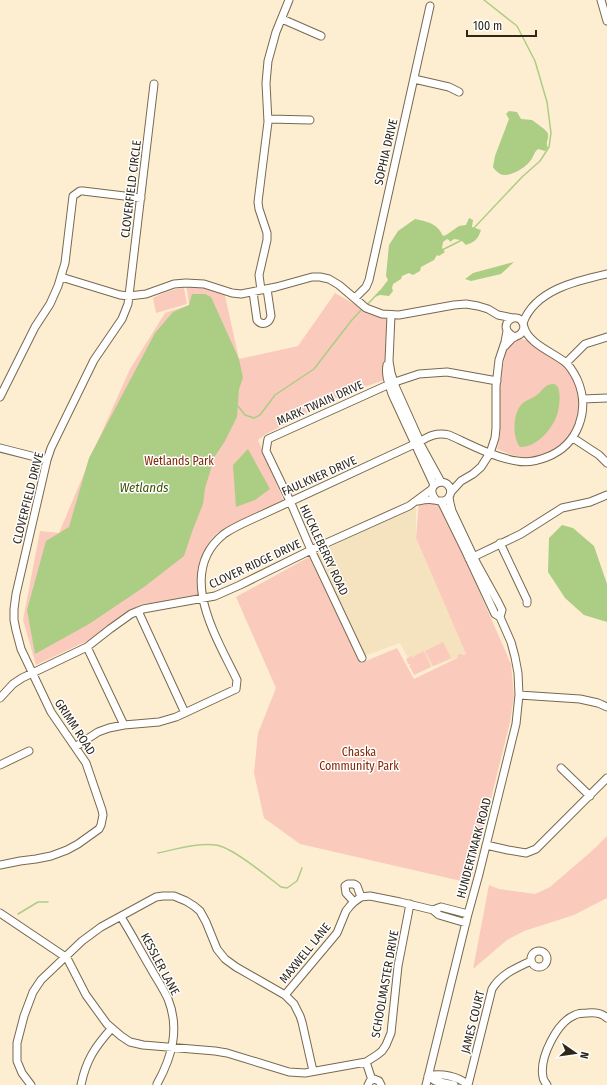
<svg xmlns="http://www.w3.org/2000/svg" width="607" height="1085" viewBox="0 0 607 1085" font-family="'Fira Sans Condensed',sans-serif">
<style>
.built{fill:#f5e2be}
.green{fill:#facabc}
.water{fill:#accd84}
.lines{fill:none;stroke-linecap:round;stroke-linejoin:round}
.stream{stroke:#accd84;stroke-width:1.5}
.minor-casing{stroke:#776950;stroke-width:9}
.minor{stroke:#fff;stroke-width:7}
.labels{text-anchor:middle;stroke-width:3;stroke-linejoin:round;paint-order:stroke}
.street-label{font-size:12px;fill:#2d271c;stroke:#fff}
.park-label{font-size:12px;fill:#832704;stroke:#fff}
.water-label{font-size:13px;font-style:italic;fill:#385301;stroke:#fff}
</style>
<rect width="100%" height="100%" fill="#feeed1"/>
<path class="built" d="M416,507V538L466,654L416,673L400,643L364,656L317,553Z"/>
<path class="green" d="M186,283L224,291L239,359L298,346L335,293L375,316L387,318L385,352L387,379L342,395L266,434L258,440L285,504L217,533L211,539L199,563L198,599L140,604L89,640L36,665L23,620L40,531L59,533L96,445L130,369L165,313L189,305Z
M184,288L187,304L156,313L153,298C163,293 172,289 184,288Z
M516,338L531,341L569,369L580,393L579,419L571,433L565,441L557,447L545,454L534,457L524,458L509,454L497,449L500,438V387L502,371L506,351L509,344Z
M419,501L441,504L511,664L514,696L510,722L470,883L300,844L264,818L254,773L258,733L276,688L236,597L309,557L361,663L397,648L414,679L457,658L459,654L464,655L466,654L416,538Z
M443,642L451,658L433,666L425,651Z
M424,651L431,667L414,675L409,665L411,664H408L406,659L412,656L413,658H414V656Z
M607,836V898L574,915L524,931L507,940L473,969L489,885L499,889L535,894L550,887L593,850Z"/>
<path class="water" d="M509,111L517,112L521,119L532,120C536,123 547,130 548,134C549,139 545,142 548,148L545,151L538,149C534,152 534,156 531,160C525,168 510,178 500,174C497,172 494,169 493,167L495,156L509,119L506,114Z
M469,218L473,220L472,227L481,230C478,239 475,242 466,245L461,240L454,239L450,242L449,240L447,239L443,242L442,248L445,252L439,256L437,255L434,260L421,267L420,271L413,275L409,273L402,276L401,279L393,284L392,288L393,291L389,296L380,295L375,297L388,280L386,276L389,245L398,231L415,219C428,222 437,223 443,236L446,235L459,226L466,225Z
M514,262L501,274L471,281L465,279L473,273Z
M192,294H205L211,297L239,359L243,378L239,389L237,417L225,441L215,456L205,488L203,504L192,532L184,556L144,587L89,624L35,654L27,610L46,541L69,527L89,458L155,333L173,312L189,305Z
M552,384C554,384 555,384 557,386C562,392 559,413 555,420C549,432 535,448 520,447C512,437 513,414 521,405C525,400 532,399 537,395C543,390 543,386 552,384Z
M248,449L270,489L255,500L236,507L233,465Z
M562,525L573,528L594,546L607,584V622L584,615L565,598L548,572L549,538Z"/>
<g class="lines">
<path class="stream" d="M473,229L522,177L540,161L549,147L551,133L547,102L535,61L517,26L484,0
M442,250L462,240
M366,306L380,291
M238,406L245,415L254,418L260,415L275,395L314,369L351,321L363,308
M158,853C177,849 197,843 216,845C232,847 267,876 281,887L287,888L297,881L302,868
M18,914L38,902H48"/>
<defs>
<path id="minor" d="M601,0L607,21
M282,19L321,36
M414,79L449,87L459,92
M268,119L310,120
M61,277L120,295L129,296L146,294L174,284L186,283L204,284L232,293L241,294L276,287L312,277H320L329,279L339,285L366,308L382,314L399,315L454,305L466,304L478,306L488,309L498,315L513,318
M261,290L259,275L267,240V233L259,209L258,202L268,122L266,83L268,61L276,32L289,0
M253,292L257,320C262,326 269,324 271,316L267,289
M355,298L366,287L369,280L430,6
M391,315L389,361L391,373L396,388L418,437L419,442L441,482
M523,323C535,290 576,281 607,274
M505,346C508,343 511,339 514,337C518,335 520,336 522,332C524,330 524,326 523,323C516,309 494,327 515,337
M566,363L585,344L607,337
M387,365C385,375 389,384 392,394L434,485
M0,397L35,327L50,304L58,286L65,263L73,196L80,191H83L141,198
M583,399L607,398
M573,438L599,455L607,463
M0,448L47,460
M451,492L461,481L473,474L481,467L490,453L495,438L496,428V386L499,360L505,342L507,331
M449,497L450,503L452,511L477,564L498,602L502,610L500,617
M418,501C423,500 429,499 434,500C437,500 440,502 444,501C446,500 448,499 449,497C451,494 451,491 450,488C444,475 423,486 436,500
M441,501L465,550L495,614L500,617
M500,543L527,600V603
M469,559L521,534L562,508L590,502L607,495
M138,611L185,713
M87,647L124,725
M362,658L311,550L290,501L266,451L268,439L392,383L419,374L447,372L497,381
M236,689L237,680C217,638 175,573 224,534C234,527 246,522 257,517L419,442C429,436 437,432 449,435C469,444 495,458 517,461C527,463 537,461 547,457C578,445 591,410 577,379C574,373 570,366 565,362C552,352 528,343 524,327
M519,695L580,699L598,703L607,707
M0,698L13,684L22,678L87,647L110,629L131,614L143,609L215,596L240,585L311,550L409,506L432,489
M75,747L98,732L109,728L124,725L159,722L176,717L236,689
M0,765L29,751
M561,768L590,796
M486,845L508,850L526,853L536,849L607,778
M0,865L20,861L36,859L51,856L67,850L78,844L99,829L101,825L103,815L102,810L86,763L51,712L21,649L16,630L14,620V609L16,594L47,460L51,448L94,360L122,319L128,304L154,84
M354,902L346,893L345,886L348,884H354L357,886L361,897
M433,910L439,915L466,923
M0,913L67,958L86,995L107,1024L121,1036L130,1042L143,1045L215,1051L227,1053L289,1072L305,1073L366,1062L377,1055L382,1051L386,1045L391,1033L398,966L410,904
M121,917C131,933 140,950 150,967C156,978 163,988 168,999C180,1029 172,1057 157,1084
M531 959a8 8 0 1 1 16 0a8 8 0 1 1-16 0Z
M285,995L337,933L346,911L350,906L354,902L361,897L370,896L400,902L433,910L441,907L468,914
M366,1062L372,1080
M428,1076C441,1073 458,1076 468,1085
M428,1076L435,1081L454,1085
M31,1085L22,1073L17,1061V1043L24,1016L33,992L41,980L82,941L101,927L156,897L163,896H174L186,901L194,906L200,911L206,922L217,949L225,959L236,967L285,995L294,1004L300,1016L302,1022L313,1071
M81,1085C86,1060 95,1047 111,1029
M368,1085L370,1081L374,1079L379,1081L381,1085
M426,1085L468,914L479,874L516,724L519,695L518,673L515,657L511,642L500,617
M468,1085L492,989C501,974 516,968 531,961
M547,1085C546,1083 543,1080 543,1077C539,1058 557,1022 575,1015C579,1013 583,1013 587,1013C595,1012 602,1013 607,1018"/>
</defs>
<use href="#minor" class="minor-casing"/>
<use href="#minor" class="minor"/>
</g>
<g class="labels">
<g class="street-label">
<text transform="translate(386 152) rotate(-77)" y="4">SOPHIA DRIVE</text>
<text transform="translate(131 189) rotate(-83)" y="4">CLOVERFIELD CIRCLE</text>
<text transform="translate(320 403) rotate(-24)" y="4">MARK TWAIN DRIVE</text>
<text transform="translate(319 476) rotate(-24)" y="4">FAULKNER DRIVE</text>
<text transform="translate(28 498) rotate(-76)" y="4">CLOVERFIELD DRIVE</text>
<text transform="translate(324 550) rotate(65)" y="4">HUCKLEBERRY ROAD</text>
<text transform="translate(255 564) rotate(-25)" y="4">CLOVER RIDGE DRIVE</text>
<text transform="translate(75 727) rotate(57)" y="4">GRIMM ROAD</text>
<text transform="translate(474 848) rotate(-75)" y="4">HUNDERTMARK ROAD</text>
<text transform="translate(305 953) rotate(-51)" y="4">MAXWELL LANE</text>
<text transform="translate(160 964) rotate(62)" y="4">KESSLER LANE</text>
<text transform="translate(385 984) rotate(-80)" y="4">SCHOOLMASTER DRIVE</text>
<text transform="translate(473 1022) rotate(-76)" y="4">JAMES COURT</text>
</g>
<g class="park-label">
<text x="179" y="465">Wetlands Park</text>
<text x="359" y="756">Chaska<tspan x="359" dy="14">Community Park</tspan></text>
</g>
<g class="water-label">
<text x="144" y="492">Wetlands</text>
</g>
</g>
<g transform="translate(575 1053) rotate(103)" stroke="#ffffff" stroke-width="3" paint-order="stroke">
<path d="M0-3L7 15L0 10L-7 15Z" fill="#2d271c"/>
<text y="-6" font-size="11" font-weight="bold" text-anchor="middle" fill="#2d271c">N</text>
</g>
<path d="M467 30v6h69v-6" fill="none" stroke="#2d271c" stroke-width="2"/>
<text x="473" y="30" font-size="12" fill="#2d271c" stroke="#ffffff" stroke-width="3" paint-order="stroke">100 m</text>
</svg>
